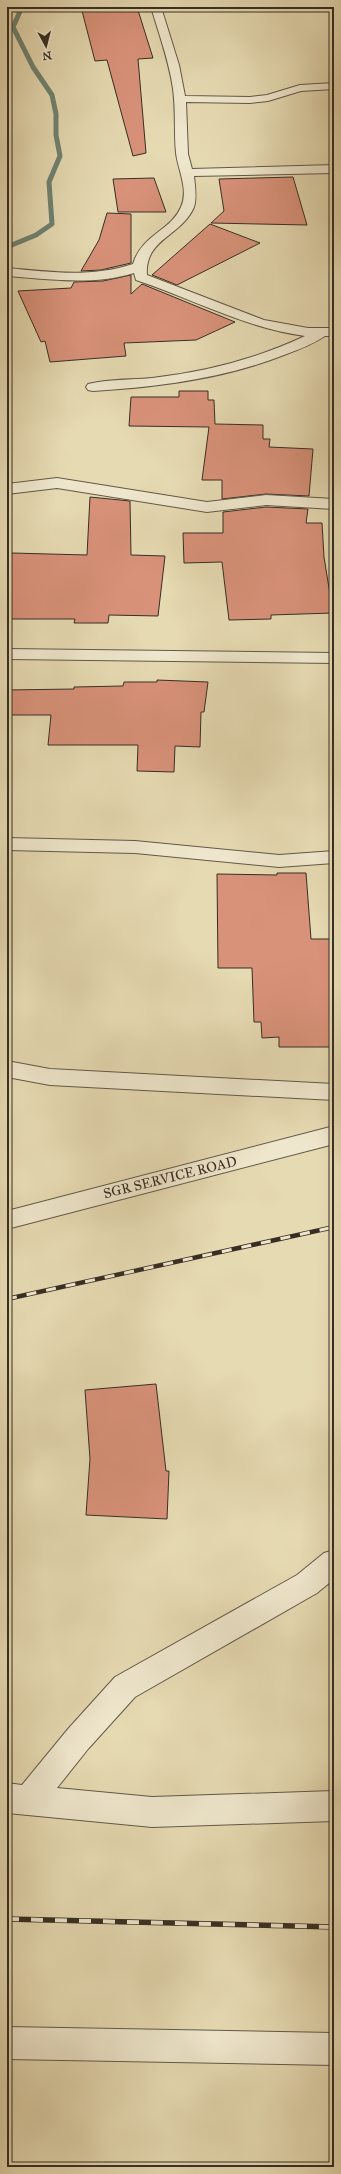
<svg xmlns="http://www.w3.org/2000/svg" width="341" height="2174" viewBox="0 0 341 2174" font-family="'IM FELL Great Primer',serif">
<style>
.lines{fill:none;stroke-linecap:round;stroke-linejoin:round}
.stream{stroke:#708372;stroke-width:5}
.building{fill:#d9927a;stroke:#362e24}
.minor-casing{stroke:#625948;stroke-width:2}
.minor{fill:#efe7cd;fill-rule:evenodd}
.rail-far1-casing{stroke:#362e24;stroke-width:4.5}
.rail-casing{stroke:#362e24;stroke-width:5.5}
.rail-far1{stroke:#efe7cd;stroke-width:3;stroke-dasharray:10;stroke-linecap:butt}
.rail{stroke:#efe7cd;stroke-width:4;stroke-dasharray:12;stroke-linecap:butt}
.labels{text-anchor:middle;stroke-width:3;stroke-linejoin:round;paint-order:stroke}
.street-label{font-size:14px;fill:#362e24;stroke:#efe7cd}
</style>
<rect width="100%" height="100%" fill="#e6dab2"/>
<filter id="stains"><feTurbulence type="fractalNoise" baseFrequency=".005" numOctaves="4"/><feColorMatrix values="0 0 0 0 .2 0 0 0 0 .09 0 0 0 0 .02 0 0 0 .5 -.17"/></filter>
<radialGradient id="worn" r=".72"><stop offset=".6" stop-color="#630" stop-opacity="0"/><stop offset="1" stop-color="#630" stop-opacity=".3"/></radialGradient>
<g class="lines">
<path class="stream" d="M7,247L36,235L52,224L49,182L60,156L56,135V114L52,95L33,67L13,27L22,7"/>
</g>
<path class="building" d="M81,7H137L153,58L138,59L146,153L133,156L107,60L95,61Z
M293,177L307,225L211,223L224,211L219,179Z
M154,178L166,212H118L113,179Z
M107,213L131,214V263L101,270L81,271L99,240Z
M210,224L260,243L177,285L152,275Z
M131,275V294L142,284L235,322L196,340L124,343L126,356L50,362L45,341L41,342L18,291L71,288L74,282L103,281Z
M179,391H208V400H214L215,424L263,425V439H270L269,447L313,449L309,496L266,494L222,499V480H202L209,427L129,426L131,397H179Z
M90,497L130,501L131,555L165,556L158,616L109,615L108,623H74L75,619H7V562H10L12,553L87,555Z
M266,507L308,509L306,523H322L324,557L333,613L271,615V619L229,620L222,562L184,563L183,533H223V512Z
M157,680L208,682L204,712H201L200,747L175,746L174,772L137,771L138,745H48L51,715H7V690L74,689V687L123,686L124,682H157Z
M277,873H306L311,939H334V1047H279V1037L262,1038L261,1022H254L252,968H218L217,874L277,875Z
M156,1384L166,1471H169L167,1519L86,1515L90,1459L85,1390Z"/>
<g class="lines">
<defs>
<path id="minor" d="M151,7H161L179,65L185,96L250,97L267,95L300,85L334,83V89L301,91L268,101L250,103L186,102L188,154L192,169L334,165V173L194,176C195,186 197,198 194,207C182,236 144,239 147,275L264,320L308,328H334V336H325C313,344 298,350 284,355C223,379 158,387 93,391L88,390L86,387L88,384C108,379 131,380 152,378C205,372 256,359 305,336C245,328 193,299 136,280L134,273C92,286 50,279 7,276V268C51,272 90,278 133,264C142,234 171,231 181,207C189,190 178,170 176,153C174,132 176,111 173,89C169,61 159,34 151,7Z
M57,478L207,502L266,495L334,499V509L266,505L207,512L57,488L7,494V484Z
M7,649L334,653V663L7,659Z
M7,838L135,841L279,855L334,851V863L279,867L135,853L7,850Z
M7,1061L50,1069L334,1084V1100L50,1085L7,1077Z
M334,1126V1144L7,1229V1211Z
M334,1550V1579L317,1593L135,1697L88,1749L57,1788L152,1797L334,1791V1821L152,1827L7,1813V1783L22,1785L68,1729L115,1677L297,1575L324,1553Z
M7,2027L334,2033V2065L7,2059Z"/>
</defs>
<use href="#minor" class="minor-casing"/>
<use href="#minor" class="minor"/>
<defs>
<path id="rail-far1" d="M7,1299L334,1227"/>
<path id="rail" d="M7,1919L334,1927"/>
</defs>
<use href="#rail-far1" class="rail-far1-casing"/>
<use href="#rail" class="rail-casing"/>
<use href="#rail-far1" class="rail-far1"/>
<use href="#rail" class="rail"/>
</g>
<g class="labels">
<g class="street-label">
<text transform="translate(170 1177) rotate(-14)" y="5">SGR SERVICE ROAD</text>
</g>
</g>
<rect width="341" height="2174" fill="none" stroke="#e6dab2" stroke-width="24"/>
<rect x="8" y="8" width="325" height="2158" fill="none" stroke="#362e24" stroke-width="2"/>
<rect x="12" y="12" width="317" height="2150" fill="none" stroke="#362e24"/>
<g transform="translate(46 46) rotate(173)" stroke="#efe7cd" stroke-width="3" paint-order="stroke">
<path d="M0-3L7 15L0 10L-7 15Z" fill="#362e24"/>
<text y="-6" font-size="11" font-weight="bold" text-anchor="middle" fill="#362e24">N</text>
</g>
<rect width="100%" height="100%" filter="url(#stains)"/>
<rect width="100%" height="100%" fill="url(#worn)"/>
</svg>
